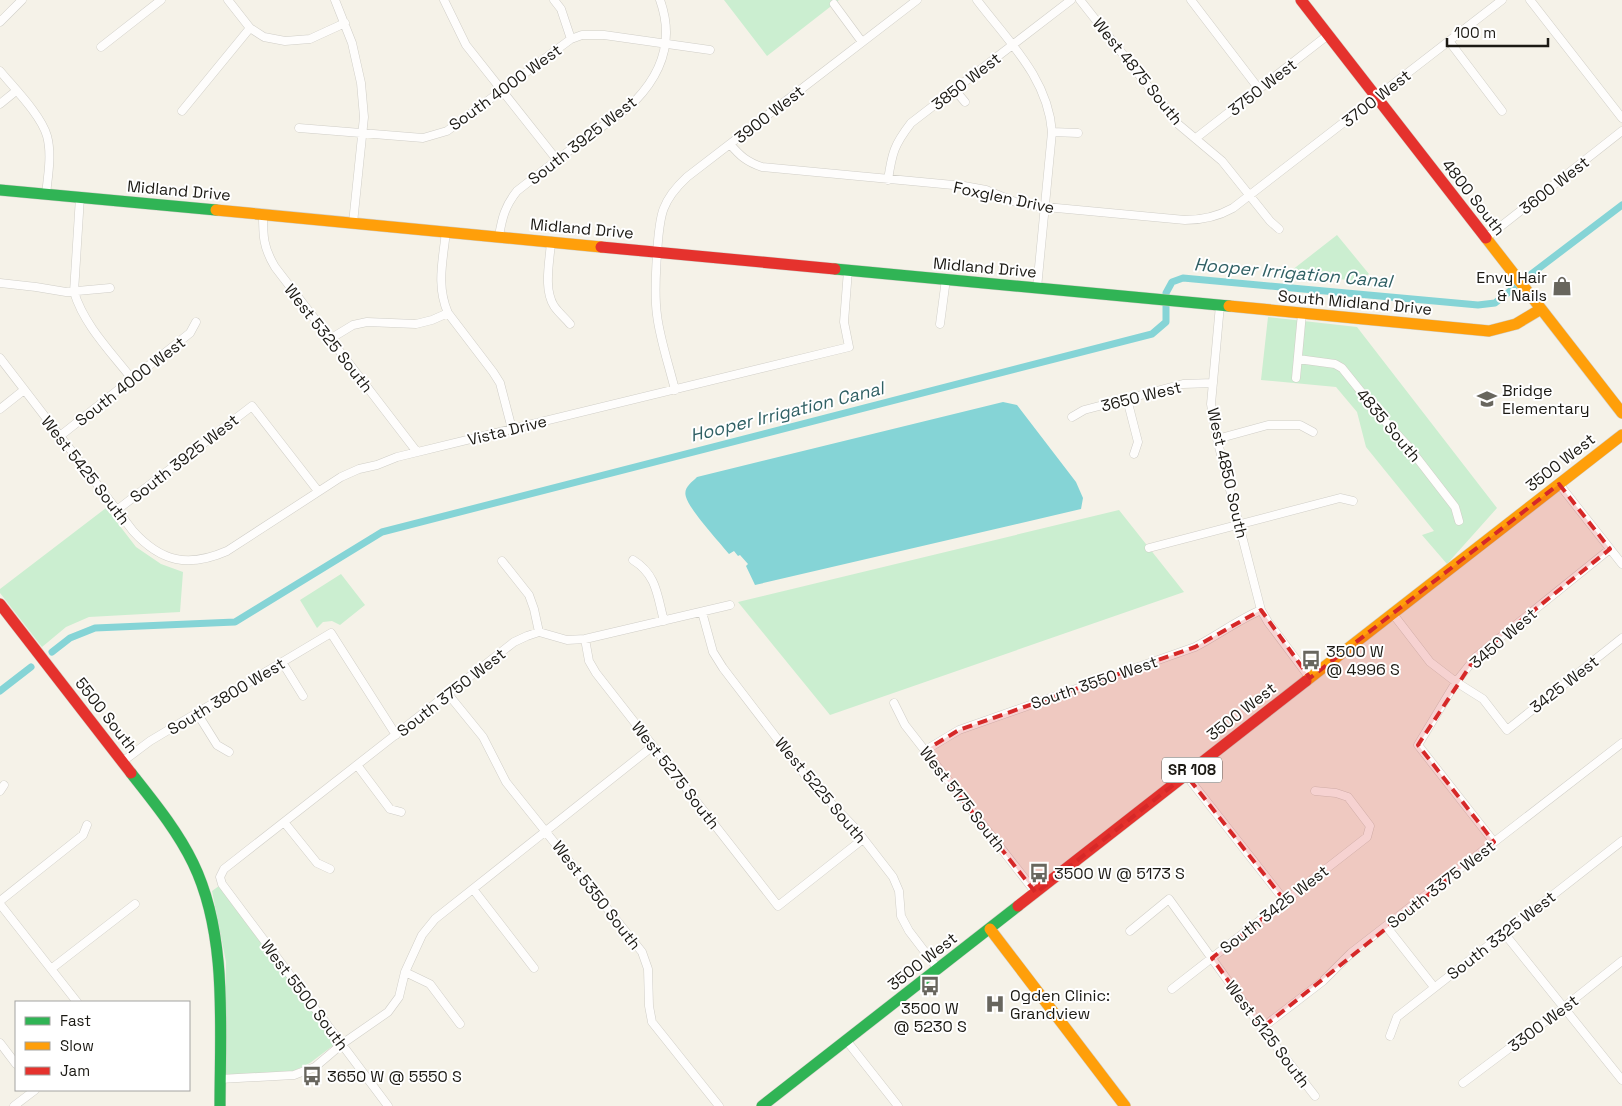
<svg xmlns="http://www.w3.org/2000/svg" width="1622" height="1106" viewBox="0 0 1622 1106" font-family="'Space Grotesk',sans-serif">
<style>
.green{fill:#cbeed0}
.water{fill:#85d4d6}
.lines{fill:none;stroke-linecap:round;stroke-linejoin:round}
.canal{stroke:#85d4d6;stroke-width:7}
.street-casing{stroke:#d0cec7;stroke-width:9}
.fast-casing{stroke:#d0cec7;stroke-width:12}
.slow-casing{stroke:#d0cec7;stroke-width:12}
.jam-casing{stroke:#d0cec7;stroke-width:12}
.street{stroke:#fefdfc;stroke-width:8}
.fast{stroke:#30b455;stroke-width:11}
.slow{stroke:#ff9f0a;stroke-width:11}
.jam{stroke:#e5322d;stroke-width:11}
.marked{fill:#d62828;fill-opacity:0.2;stroke:#d62828;stroke-width:4;stroke-dasharray:10 6;stroke-linejoin:round}
.labels{text-anchor:middle;stroke-width:4;stroke-linejoin:round;paint-order:stroke}
.shield{fill:#fff;stroke:#605f5a;stroke-width:1}
.shield-label{font-size:15px;font-weight:bold;fill:#1c1a14}
.street-label{font-size:16px;fill:#1c1a14;stroke:#fff}
.poi-label{font-size:16px;fill:#1c1a14;stroke:#fff;text-anchor:start}
.water-label{font-size:18px;font-style:italic;fill:#306064;stroke:#fff}
</style>
<rect width="100%" height="100%" fill="#f5f2e8"/>
<path class="green" d="M724,0H839L767,56Z
M1337,235L1369,274L1359,281L1287,274Z
M1268,317L1357,327L1497,508L1447,564L1422,535L1434,531L1366,447L1357,412L1336,387L1261,380Z
M106,508L136,547L161,564L183,572L180,612L89,617L66,627L42,647L0,593V589Z
M1119,510L1184,592L830,715L738,602Z
M341,574L365,605L340,625L332,621L323,622L317,628L300,600Z
M219,886L339,1041L310,1063L287,1074L225,1076L226,962L212,891Z"/>
<path class="water" d="M1003,402L1017,405L1076,482L1083,498L1081,509L755,585L746,566L748,564L740,555L738,556L734,551L729,554C720,543 689,509 686,497C683,488 691,483 697,477Z"/>
<g class="lines">
<path class="canal" d="M1530,275L1622,205
M52,652L70,638L95,628L235,622L382,532L1152,334L1166,322V293L1172,282L1183,278L1478,305L1495,303L1514,288
M0,691L31,667"/>
<defs>
<path id="street" d="M228,0L250,28L264,37L285,41L310,39L345,23
M335,0L352,43L361,83L364,117L353,223
M444,0L466,45L557,160
M554,0L561,9L571,39
M977,0C1008,41 1048,78 1052,132L1037,288
M1080,0L1178,124L1222,161L1270,221L1279,229
M1191,0L1259,89
M1530,0L1622,118
M834,4L862,42
M0,22L22,0
M1449,41L1502,111
M101,47L161,0
M0,71C14,88 41,115 47,136C52,154 48,176 46,194
M955,90L965,102
M0,104L16,91
M182,111L250,28
M299,128L423,138L447,131L571,39L582,35H604L710,50
M1052,132L1078,133
M1196,138L1328,35
M730,144C740,156 747,162 762,167L964,186L986,190L1018,203L1035,206L1185,220C1203,220 1217,217 1233,208L1502,0
M888,180C892,153 894,145 911,123L1071,0
M80,197L74,292C84,325 111,352 132,379
M263,214C263,236 263,247 275,267L417,452
M446,231C443,261 436,285 448,313L493,372L500,383L512,429
M499,236C502,218 505,206 517,191C540,173 563,155 586,138C602,126 621,115 635,101C663,72 674,39 660,0
M1486,238L1622,131
M551,241C550,261 543,288 554,306C558,312 565,318 570,324
M0,283L36,287L66,292L110,288
M1220,305L1211,404L1217,439L1261,610L1268,622L1310,678
M940,324L946,279
M330,339L353,325L367,322L416,324L432,320L448,313
M0,358L133,531C161,562 188,568 227,551L341,477L359,469L377,465L397,457L849,347L844,322L848,270
M1298,359L1335,364L1342,368L1383,419L1407,445L1455,507L1459,521
M1296,378L1302,313
M675,390C669,365 660,340 657,315C654,294 656,274 657,253C660,218 659,203 687,177L917,0
M1127,399L1138,442L1134,454
M0,409L24,390
M1072,417L1084,410L1183,384L1213,383
M60,436L190,333L196,322
M1217,439L1268,425H1300L1313,432
M1559,484L1622,564
M117,510L252,406L318,491
M1149,548L1340,498L1353,501
M633,560C657,575 657,595 664,621
M502,561L529,595L534,609L539,632
M702,612L713,652L723,668L808,779L855,828L893,877L899,891L901,916L909,931L938,969
M1393,614L1430,662L1456,682L1483,699L1507,730L1622,638
M585,639L589,661L596,673L778,906L863,839
M282,662L303,696
M448,694L483,737L506,782L642,952L648,969L649,1006L652,1022L719,1106
M894,703L905,725L1036,893
M197,713L217,745L229,752
M924,751L959,730L1195,647C1218,635 1238,620 1261,610
M122,762L150,741L331,633L396,735
M357,765L390,809L401,812
M1186,775L1285,901
M0,791L4,785
M284,822L317,863L330,869
M1494,842L1418,745L1456,682L1476,657L1610,549
M473,889L534,968
M0,901L83,835L87,825
M0,904L77,1002
M1386,926L1434,987
M1130,931L1169,899L1262,1028L1315,1096
M1504,933L1622,1080
M51,969L135,904
M405,972L430,984L460,1024
M1172,989L1367,837L1370,826L1348,797L1336,793L1315,791
M1262,1028L1323,981L1351,953L1622,743
M1390,1036L1397,1017L1622,841
M846,1040L898,1106
M0,1043L16,1064
M220,1079L294,1075L315,1067L342,1044L388,1012L399,997L405,972L422,935L435,919L653,746
M1463,1083L1563,1008L1622,961
M14,1106L35,1090
M388,1106L222,884L220,877L224,869L514,642L527,636L539,632L567,640L585,639L730,605"/>
<path id="fast" d="M0,190L216,210
M835,269L1229,306
M131,773C153,801 177,830 193,863C228,935 220,1028 220,1106
M762,1106L1018,906"/>
<path id="slow" d="M216,210L601,247
M1486,238L1622,413
M1229,306L1489,331L1516,324L1541,309
M1306,681L1622,435
M990,929L1125,1106"/>
<path id="jam" d="M1301,0L1486,238
M601,247L835,269
M0,604L131,773
M1018,906L1306,681"/>
</defs>
<use href="#street" class="street-casing"/>
<use href="#fast" class="fast-casing"/>
<use href="#slow" class="slow-casing"/>
<use href="#jam" class="jam-casing"/>
<use href="#street" class="street"/>
<use href="#fast" class="fast"/>
<use href="#slow" class="slow"/>
<use href="#jam" class="jam"/>
</g>
<path class="marked" d="M1559,484L1610,549L1476,657L1418,745L1494,842L1262,1028L1212,958L1285,901L1186,775L1036,893L924,751L959,730L1195,647L1261,610L1310,678Z"/>
<defs>
<symbol id="shop-bare" viewBox="-9 -9 18 18"><path d="M-5-2.5h2.3a2.7 3.5 0 0 1 5.4 0H5L5.5 6h-11ZM-1.5-2.5h3a1.5 2.3 0 0 0-3 0Z" fill="#68665e" stroke="#fff" stroke-width="2.5" paint-order="stroke"/></symbol>
<symbol id="school-bare" viewBox="-9 -9 18 18"><path d="M0-5L7-2L0 1L-7-2ZM-4 1L0 2.5L4 1V4Q0 6-4 4Z" fill="#68665e" stroke="#fff" stroke-width="2.5" paint-order="stroke"/></symbol>
<symbol id="bus-bare" viewBox="-9 -9 18 18"><path d="M-5-6H5V4H4V6H2V4H-2V6H-4V4H-5ZM-3.5-4V0h7V-4ZM-3.5 1.2v1.5H-2V1.2ZM2 1.2v1.5H3.5V1.2Z" fill="#68665e" stroke="#fff" stroke-width="2.5" paint-order="stroke"/></symbol>
<symbol id="hospital-bare" viewBox="-9 -9 18 18"><path d="M-5-5h3v3.5h4V-5h3V5h-3V1.5h-4V5h-3Z" fill="#68665e" stroke="#fff" stroke-width="2.5" paint-order="stroke"/></symbol>
</defs>
<g fill-rule="evenodd">
<use href="#shop-bare" x="1548" y="272" width="28" height="28"/>
<use href="#school-bare" x="1473" y="385" width="28" height="28"/>
<use href="#bus-bare" x="1297" y="646" width="28" height="28"/>
<use href="#bus-bare" x="1025" y="859" width="28" height="28"/>
<use href="#bus-bare" x="916" y="972" width="28" height="28"/>
<use href="#hospital-bare" x="981" y="990" width="28" height="28"/>
<use href="#bus-bare" x="298" y="1062" width="28" height="28"/>
</g>
<g class="labels">
<rect class="shield" x="1162" y="757.5" width="60" height="25" rx="4"/>
<g class="shield-label">
<text x="1192" y="775">SR 108</text>
</g>
<g class="street-label">
<text transform="translate(1138 71) rotate(51)" y="6">West 4875 South</text>
<text transform="translate(966 81) rotate(-38)" y="6">3850 West</text>
<text transform="translate(505 87) rotate(-36)" y="6">South 4000 West</text>
<text transform="translate(1262 87) rotate(-38)" y="6">3750 West</text>
<text transform="translate(1376 98) rotate(-38)" y="6">3700 West</text>
<text transform="translate(769 114) rotate(-38)" y="6">3900 West</text>
<text transform="translate(582 140) rotate(-38)" y="6">South 3925 West</text>
<text transform="translate(1554 185) rotate(-38)" y="6">3600 West</text>
<text transform="translate(179 190) rotate(5)" y="6">Midland Drive</text>
<text transform="translate(1004 197) rotate(12)" y="6">Foxglen Drive</text>
<text transform="translate(1474 197) rotate(52)" y="6">4800 South</text>
<text transform="translate(582 228) rotate(5)" y="6">Midland Drive</text>
<text transform="translate(985 267) rotate(5)" y="6">Midland Drive</text>
<text transform="translate(1355 302) rotate(5)" y="6">South Midland Drive</text>
<text transform="translate(329 338) rotate(52)" y="6">West 5325 South</text>
<text transform="translate(130 381) rotate(-38)" y="6">South 4000 West</text>
<text transform="translate(1141 396) rotate(-14)" y="6">3650 West</text>
<text transform="translate(1389 425) rotate(50)" y="6">4835 South</text>
<text transform="translate(507 430) rotate(-14)" y="6">Vista Drive</text>
<text transform="translate(184 458) rotate(-38)" y="6">South 3925 West</text>
<text transform="translate(1560 462) rotate(-38)" y="6">3500 West</text>
<text transform="translate(86 470) rotate(52)" y="6">West 5425 South</text>
<text transform="translate(1228 473) rotate(77)" y="6">West 4850 South</text>
<text transform="translate(1503 638) rotate(-41)" y="6">3450 West</text>
<text transform="translate(1094 682) rotate(-19)" y="6">South 3550 West</text>
<text transform="translate(1564 684) rotate(-38)" y="6">3425 West</text>
<text transform="translate(451 692) rotate(-38)" y="6">South 3750 West</text>
<text transform="translate(226 696) rotate(-31)" y="6">South 3800 West</text>
<text transform="translate(1241 711) rotate(-38)" y="6">3500 West</text>
<text transform="translate(107 715) rotate(52)" y="6">5500 South</text>
<text transform="translate(676 775) rotate(52)" y="6">West 5275 South</text>
<text transform="translate(821 790) rotate(50)" y="6">West 5225 South</text>
<text transform="translate(963 799) rotate(52)" y="6">West 5175 South</text>
<text transform="translate(1441 884) rotate(-38)" y="6">South 3375 West</text>
<text transform="translate(597 895) rotate(52)" y="6">West 5350 South</text>
<text transform="translate(1274 909) rotate(-38)" y="6">South 3425 West</text>
<text transform="translate(1501 935) rotate(-38)" y="6">South 3325 West</text>
<text transform="translate(922 961) rotate(-38)" y="6">3500 West</text>
<text transform="translate(305 995) rotate(53)" y="6">West 5500 South</text>
<text transform="translate(1543 1023) rotate(-37)" y="6">3300 West</text>
<text transform="translate(1268 1034) rotate(53)" y="6">West 5125 South</text>
</g>
<g class="poi-label">
<text x="1547" y="283" text-anchor="end">Envy Hair<tspan x="1547" dy="18">&amp; Nails</tspan></text>
<text x="1502" y="396">Bridge<tspan x="1502" dy="18">Elementary</tspan></text>
<text x="1326" y="657">3500 W<tspan x="1326" dy="18">@ 4996 S</tspan></text>
<text x="1054" y="879">3500 W @ 5173 S</text>
<text x="1010" y="1001">Ogden Clinic:<tspan x="1010" dy="18">Grandview</tspan></text>
<text x="930" y="1014" text-anchor="middle">3500 W<tspan x="930" dy="18">@ 5230 S</tspan></text>
<text x="327" y="1082">3650 W @ 5550 S</text>
</g>
<g class="water-label">
<text transform="translate(1293 273) rotate(5)" y="6">Hooper Irrigation Canal</text>
<text transform="translate(787 412) rotate(-14)" y="6">Hooper Irrigation Canal</text>
</g>
</g>
<rect x="15" y="1001" width="175" height="90" fill="#ffffff" stroke="#a4a3a1"/>
<rect x="25" y="1017" width="25" height="8" fill="#30b455" stroke="#a4a3a1"/>
<text x="60" y="1026" font-size="15" fill="#1c1a14">Fast</text>
<rect x="25" y="1042" width="25" height="8" fill="#ff9f0a" stroke="#a4a3a1"/>
<text x="60" y="1051" font-size="15" fill="#1c1a14">Slow</text>
<rect x="25" y="1067" width="25" height="8" fill="#e5322d" stroke="#a4a3a1"/>
<text x="60" y="1076" font-size="15" fill="#1c1a14">Jam</text>
<path d="M1447 38v8h101v-8" fill="none" stroke="#1c1a14" stroke-width="2.5"/>
<text x="1454" y="38" font-size="15" fill="#1c1a14" stroke="#ffffff" stroke-width="4" paint-order="stroke">100 m</text>
</svg>
